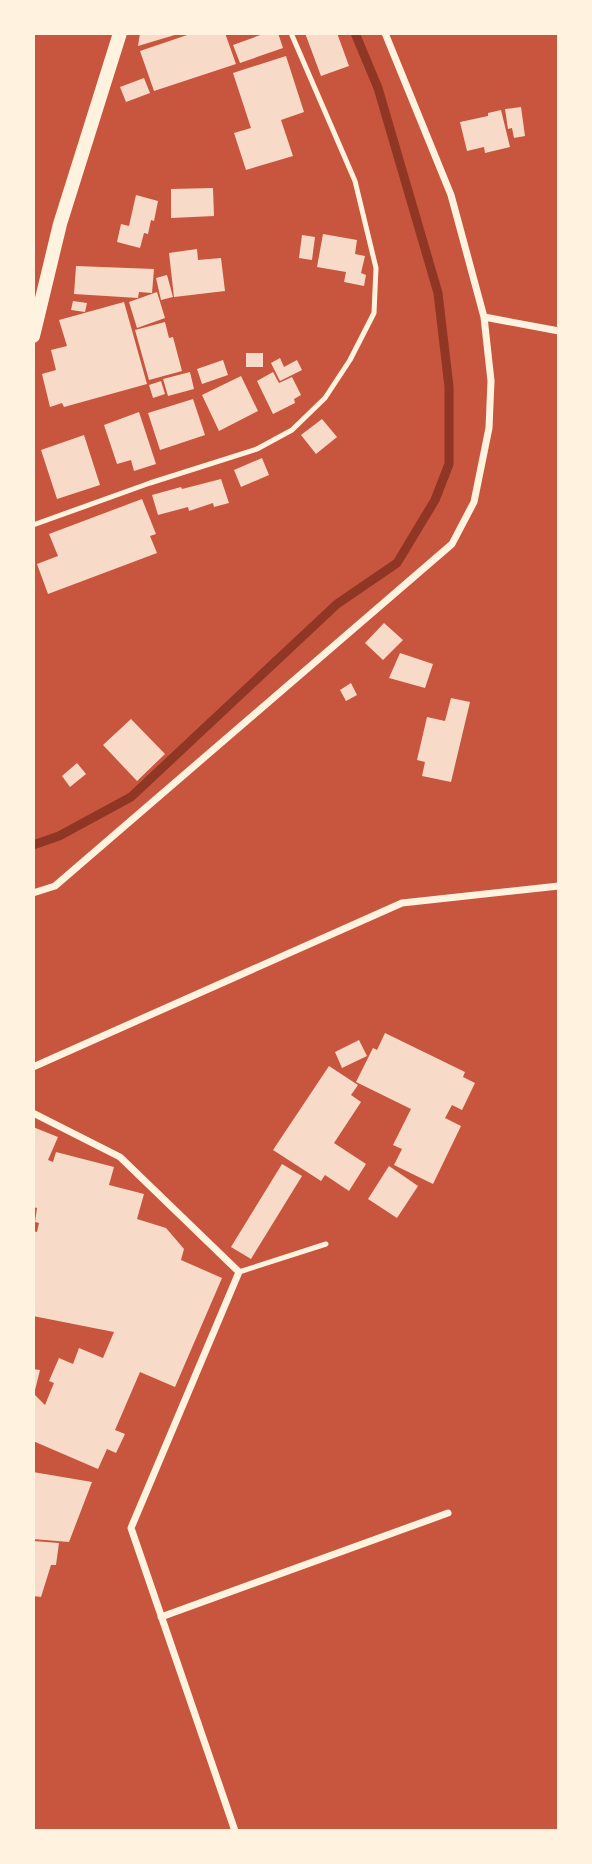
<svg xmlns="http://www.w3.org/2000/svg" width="592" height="1864" viewBox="0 0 592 1864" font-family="Jost,sans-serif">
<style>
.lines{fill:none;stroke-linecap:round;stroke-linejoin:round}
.stream{stroke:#8f3625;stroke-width:9}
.building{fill:#f7dbc8}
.service{stroke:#fff3e0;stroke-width:5}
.minor{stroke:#fff3e0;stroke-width:7}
.secondary{stroke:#fff3e0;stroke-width:14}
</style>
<rect width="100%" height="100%" fill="#c8553d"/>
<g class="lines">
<path class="stream" d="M33,845L59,836L131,797L337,604L397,563L435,500L449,464V387L438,293L378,88L355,33"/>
</g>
<path class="building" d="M140,33H178V34L138,46Z
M193,33H225L236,64L154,91L140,51Z
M266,33H278L283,48L240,63L233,45Z
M305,33H337L349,66L321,76Z
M286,56L304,112L281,120L293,156L246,170L234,133L251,128L233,73Z
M144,78L150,93L126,102L120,87Z
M521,107L525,136L514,138L512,128L508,129L505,109Z
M501,110L510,147L485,153L484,147L467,151L460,122L488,116V113Z
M213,188L214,216L171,218V189Z
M136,195L158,201L154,221L151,220L148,234L144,233L140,248L117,242L121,224L129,226Z
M323,234L357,240L355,254L365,256L361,273L366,275L364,286L344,282L346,272L317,267Z
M302,235L315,237L312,260L299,258Z
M197,249L198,260L221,258L225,291L174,297L169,253Z
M76,266L154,269L152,293L139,292L138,298L74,294Z
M167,275L173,297L161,300L156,278Z
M157,292L165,318L137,328L129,302Z
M73,301L87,303L85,312L71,310Z
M124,302L147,384L64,407L62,403L50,407L42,374L56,370L51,350L67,346L59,320Z
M165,322L169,338L173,337L182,371L149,380L135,330Z
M246,353H263V367H246Z
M280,358L284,367L297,360L302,370L280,381L271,363Z
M223,360L228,375L202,384L197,369Z
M190,372L194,389L168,396L163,379Z
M273,372L279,383L292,377L301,395L294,399L295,403L273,414L257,381Z
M241,376L258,411L219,431L202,395Z
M161,381L165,394L153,398L149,385Z
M193,399L205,435L160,450L148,413Z
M139,412L156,464L134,471L131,460L117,464L104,425Z
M322,419L337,437L316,454L301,435Z
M84,435L100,485L57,499L41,450Z
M262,458L269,475L241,487L234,470Z
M221,479L229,503L214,507L213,503L189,511L188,507L158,515L152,495L181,487L182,489Z
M142,499L156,534L150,536L157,553L48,594L37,564L58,556L49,534Z
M384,623L403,640L383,660L365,643Z
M400,653L433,664L425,688L389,678Z
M351,683L357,695L346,701L340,690Z
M451,698L470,702L451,782L422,776L425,762L417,760L427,717L445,721Z
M131,719L165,754L137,781L103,745Z
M77,763L86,774L70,787L62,776Z
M385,1033L465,1072L463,1077L475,1083L462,1110L452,1105L445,1118L461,1126L433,1184L394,1165L402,1149L393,1145L411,1109L356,1082L373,1048L377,1050Z
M359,1040L367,1056L342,1068L335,1052Z
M329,1066L358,1085L351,1095L361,1102L334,1143L366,1164L349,1191L325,1175L321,1181L273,1150Z
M33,1127L58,1137L48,1160L53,1162L56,1152L114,1167L109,1185L144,1194L137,1219L166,1228L184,1249L181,1260L222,1278L175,1387L140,1372L115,1430L125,1434L116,1453L107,1449L98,1469L33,1441V1369L40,1370L34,1394L45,1405L54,1383L49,1381L59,1358L73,1364L79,1348L103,1358L114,1332L33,1316V1231L37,1232L39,1223L35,1222L37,1208L33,1207Z
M282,1164L302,1176L251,1259L231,1247Z
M389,1166L418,1186L397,1218L368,1199Z
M33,1472L92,1482L69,1542L33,1539Z
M33,1541L59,1543L56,1565H51L41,1597L33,1596Z"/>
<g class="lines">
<path class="service" d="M33,525L150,483L257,449L292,430L325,398L350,360L374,313L376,268L355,181L291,33
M239,1272L326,1244"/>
<path class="minor" d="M385,33L451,195L484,317
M33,893L55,886L452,544L474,502L489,428L491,381L484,317L559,331
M33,1067L402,903L559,886
M33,1113L120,1157L239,1272L131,1528L235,1831
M161,1617L448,1513"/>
<path class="secondary" d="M33,336L60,224L120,33"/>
</g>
<rect width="592" height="1864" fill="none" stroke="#fff3e0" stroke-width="70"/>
</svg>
